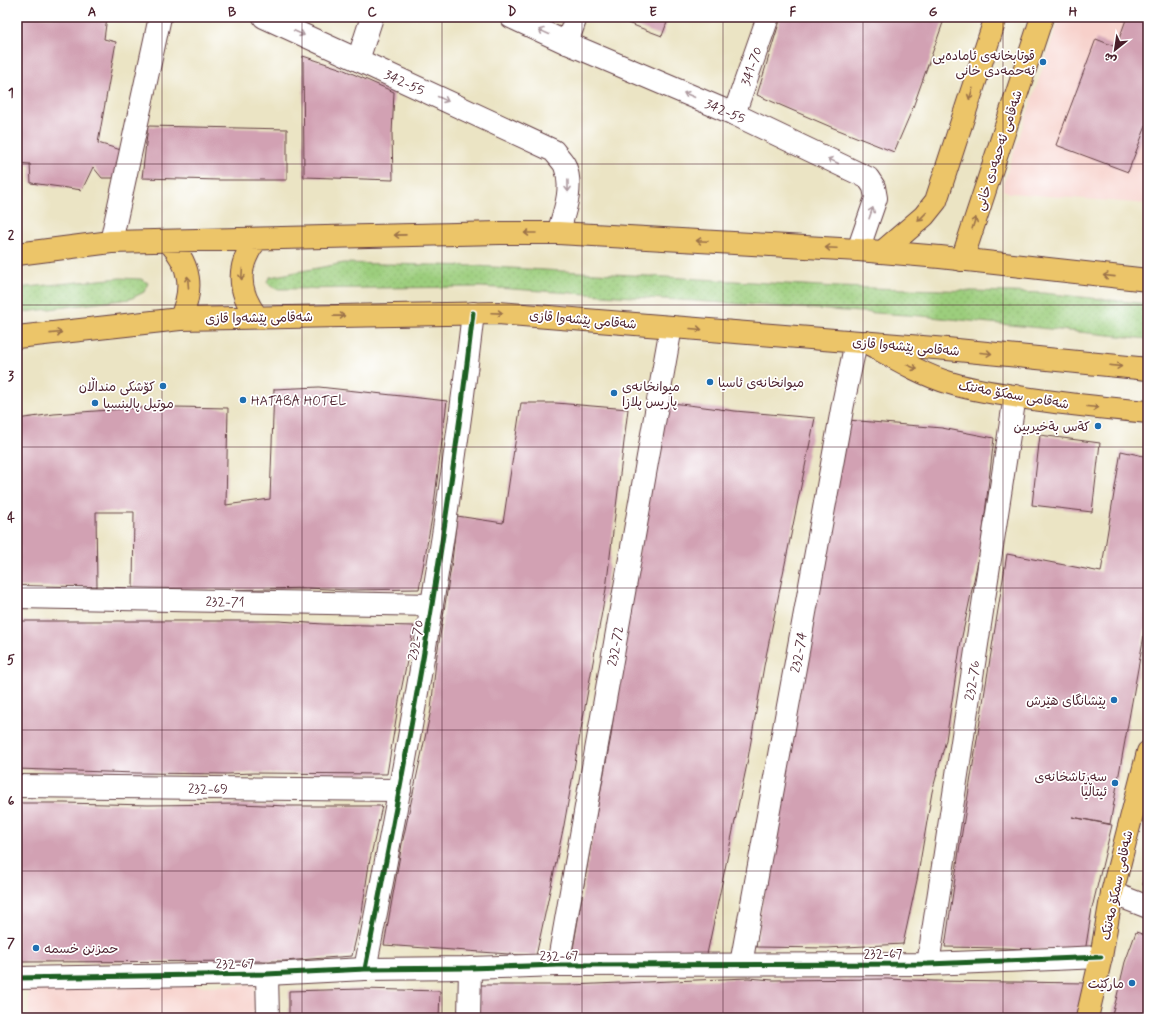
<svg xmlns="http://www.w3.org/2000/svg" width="1165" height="1035" viewBox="0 0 1165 1035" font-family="Mynerve,'Playpen Sans Arabic',sans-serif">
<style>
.built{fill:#f7d0ca}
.grass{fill:url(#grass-dots);stroke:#737654}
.building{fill:#d2a1b3}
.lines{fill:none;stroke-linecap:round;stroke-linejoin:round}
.minor-casing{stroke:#623d42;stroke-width:24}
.major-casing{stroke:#623d42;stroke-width:24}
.highway-casing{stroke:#623d42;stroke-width:24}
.minor{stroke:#fff;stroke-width:22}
.major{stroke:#ecc569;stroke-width:22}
.highway{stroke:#ecc569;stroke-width:22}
.cycleway-casing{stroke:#fff;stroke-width:8}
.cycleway{stroke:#1b5e20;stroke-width:5}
.oneway{stroke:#ae9aa0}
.oneway2{stroke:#9b724a}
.grid{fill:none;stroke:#4a1f2b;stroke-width:1;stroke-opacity:0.55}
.poi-dot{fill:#1f6fb2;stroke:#fff;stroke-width:1.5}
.labels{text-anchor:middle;stroke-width:3.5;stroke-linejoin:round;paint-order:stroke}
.poi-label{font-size:13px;fill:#4a1f2b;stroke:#fff;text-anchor:end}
.street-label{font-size:13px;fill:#4a1f2b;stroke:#fff}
.neatline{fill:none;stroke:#4a1f2b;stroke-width:1.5}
.grid-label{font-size:13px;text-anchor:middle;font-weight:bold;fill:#4a1f2b}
</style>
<defs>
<pattern id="grass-dots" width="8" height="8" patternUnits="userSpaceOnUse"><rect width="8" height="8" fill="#9cce7d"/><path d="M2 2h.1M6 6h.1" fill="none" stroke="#88b06c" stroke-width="1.8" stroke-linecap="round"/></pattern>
</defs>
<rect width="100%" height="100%" fill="#fff"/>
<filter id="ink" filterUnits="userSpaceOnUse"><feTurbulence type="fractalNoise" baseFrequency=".025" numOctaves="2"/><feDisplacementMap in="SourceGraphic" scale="8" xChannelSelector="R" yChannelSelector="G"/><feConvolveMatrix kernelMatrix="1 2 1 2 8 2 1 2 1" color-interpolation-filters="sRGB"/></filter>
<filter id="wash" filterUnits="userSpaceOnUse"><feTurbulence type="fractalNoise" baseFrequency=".012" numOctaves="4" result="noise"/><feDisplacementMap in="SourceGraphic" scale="16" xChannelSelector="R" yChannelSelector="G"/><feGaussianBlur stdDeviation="0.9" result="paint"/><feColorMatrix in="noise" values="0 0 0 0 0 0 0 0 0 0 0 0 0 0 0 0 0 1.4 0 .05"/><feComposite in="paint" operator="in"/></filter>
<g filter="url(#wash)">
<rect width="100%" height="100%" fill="#ebe4c4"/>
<path class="built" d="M1060,17H1148V204L1010,193L1003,190V184Z
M255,985L254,1018H29L28,989Z"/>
<path class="grass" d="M344,263L476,266L838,287L1043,293L1148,304V339L921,316L481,287L277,289C272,287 269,286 267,281L270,277Z
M120,278L141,279L148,283L144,292L130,299L17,313V288Z"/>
<g id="blocks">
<path class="building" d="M17,17H107L104,39L116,42L98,143L121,150L117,178H102L93,167L82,190L31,183L30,164L17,163Z
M616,17H669L662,36L617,19Z
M781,17H945L912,110L894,152L831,127L757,95Z
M1127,17H1148V121L1128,172L1056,145L1096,39L1116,47Z
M303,56L342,69L394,92L392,134L393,180L304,177Z
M148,126L287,129V180H219L142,178Z
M319,387L447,401L433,512L419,589L348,590L308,588L222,590L133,589L134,512H96L97,587H17V419L54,414L137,408L175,407L228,408L226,505L270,499L274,389Z
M665,402L735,411L815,418L764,666L747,764L706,959L572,955L594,826L611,736L623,639Z
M521,403H556L628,409L606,589L564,825L536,956L384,945L402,844L431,710L436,661L452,561L457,516L503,523Z
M848,420L942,428L994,438L981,547L961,641L946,740L932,792L917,880L903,944L827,948L756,947L762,902Z
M1040,435L1100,443L1092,512L1032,505Z
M1121,451L1148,457V613L1110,824L1072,817L1112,825L1092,908L1085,952L1004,948L945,947L959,851L1007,554L1101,572Z
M17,621H279L323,624L414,626L399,701L387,774L254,773L227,774L136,773L17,769Z
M17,803H64L148,805L240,804L287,806H382L369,864L362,912L352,956L284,961L17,962Z
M1147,863H1148V887L1143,885Z
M1136,932L1148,936V1018H1111L1116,1000L1125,962Z
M748,978L773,980L887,979L934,981L1087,983L1077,1018H474V985H570Z
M362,989L440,991L439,1018H289V991Z"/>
</g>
</g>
<g filter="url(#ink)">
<use href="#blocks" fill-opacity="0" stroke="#623d42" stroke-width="1"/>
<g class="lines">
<defs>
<g id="minor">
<path id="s1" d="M264,17L358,60L554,151C557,156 563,161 565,166C574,188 564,213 558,233"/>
<path id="s2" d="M511,17L567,43L734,114L868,178L874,187L876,198L858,250"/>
<path d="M567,43L576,17"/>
<path d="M358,60L372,17"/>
<path id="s3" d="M734,114L768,17"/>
<path d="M111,242L160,17"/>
<path id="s4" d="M17,597L432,605"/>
<path id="s5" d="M17,786L400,790"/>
<path d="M1112,893L1148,907"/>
<path id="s6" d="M741,964L843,404L856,342"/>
<path id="s7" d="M928,964L1015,396"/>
<path id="s8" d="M558,965L671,327"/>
<path d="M365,969C408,751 448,533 473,313"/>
<path d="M267,974L268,1018"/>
<path d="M17,978L267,974L365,969L470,968L558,965L928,964L1101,957"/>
<path d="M469,1018L470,968"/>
</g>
<path id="major" d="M882,252L924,216L936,201L996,17
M962,260L1042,17
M866,342C893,357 920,374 950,383C973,390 996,393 1019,397C1062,404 1105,408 1148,412
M1087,1018L1101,957L1112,893L1148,752"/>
<path id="highway" d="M257,239C236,265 237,291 257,317
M168,241C191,265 194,289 180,319
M17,254L111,242L500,233H558L858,250L940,257L1148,280
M17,337L180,319L498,313L947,349L1148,369"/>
</defs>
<use href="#minor" class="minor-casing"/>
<use href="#major" class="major-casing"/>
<use href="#highway" class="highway-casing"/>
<use href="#minor" class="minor"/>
<use href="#major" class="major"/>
<use href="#highway" class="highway"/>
<defs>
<path id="cycleway" d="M365,969C408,751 448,533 473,313
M17,978L267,974L365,969L470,968L558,965L928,964L1101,957"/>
</defs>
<use href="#cycleway" class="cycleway-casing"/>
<use href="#cycleway" class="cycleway"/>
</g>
<defs><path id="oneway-shaft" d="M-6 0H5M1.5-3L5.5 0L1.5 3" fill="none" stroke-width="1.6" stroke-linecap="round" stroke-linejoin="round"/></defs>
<g class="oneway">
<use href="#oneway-shaft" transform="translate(544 32) rotate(-155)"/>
<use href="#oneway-shaft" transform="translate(299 33) rotate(24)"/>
<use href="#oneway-shaft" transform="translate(689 95) rotate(-157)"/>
<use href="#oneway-shaft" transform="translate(443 99) rotate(25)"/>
<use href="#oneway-shaft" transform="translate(833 161) rotate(-155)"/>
<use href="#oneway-shaft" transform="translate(568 186) rotate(89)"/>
<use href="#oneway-shaft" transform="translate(871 213) rotate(-71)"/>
</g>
<g class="oneway2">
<use href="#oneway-shaft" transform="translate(971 94) rotate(108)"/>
<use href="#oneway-shaft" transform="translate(922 217) rotate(134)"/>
<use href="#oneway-shaft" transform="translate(974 223) rotate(-72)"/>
<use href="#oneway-shaft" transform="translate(530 233) rotate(-180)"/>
<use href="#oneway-shaft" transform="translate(400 235) rotate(179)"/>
<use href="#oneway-shaft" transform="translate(702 241) rotate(-177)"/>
<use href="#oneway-shaft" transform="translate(831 248) rotate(-177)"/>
<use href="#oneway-shaft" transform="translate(242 274) rotate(94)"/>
<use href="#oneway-shaft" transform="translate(1109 276) rotate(-174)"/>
<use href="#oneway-shaft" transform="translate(188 282) rotate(-95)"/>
<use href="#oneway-shaft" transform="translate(497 313) rotate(2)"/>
<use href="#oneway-shaft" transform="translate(339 316) rotate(-1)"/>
<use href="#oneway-shaft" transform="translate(696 329) rotate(5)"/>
<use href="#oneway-shaft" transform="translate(56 333) rotate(-6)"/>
<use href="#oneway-shaft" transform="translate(986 353) rotate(5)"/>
<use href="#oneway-shaft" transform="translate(1116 366) rotate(6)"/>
<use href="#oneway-shaft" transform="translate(912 367) rotate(24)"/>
<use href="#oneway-shaft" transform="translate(1093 407) rotate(5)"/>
</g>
</g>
<path class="grid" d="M162,17V1018M302,17V1018M442,17V1018M582,17V1018M723,17V1018M863,17V1018M1003,17V1018M17,164H1148M17,305H1148M17,447H1148M17,588H1148M17,730H1148M17,871H1148"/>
<g class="poi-dot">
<circle cx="1043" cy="62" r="4"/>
<circle cx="710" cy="382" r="4"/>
<circle cx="163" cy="386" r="4"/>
<circle cx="614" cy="393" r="4"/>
<circle cx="243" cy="400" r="4"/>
<circle cx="95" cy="403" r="4"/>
<circle cx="1098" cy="426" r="4"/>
<circle cx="1114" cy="700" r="4"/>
<circle cx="1115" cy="783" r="4"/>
<circle cx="36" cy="948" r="4"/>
<circle cx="1132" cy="983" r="4"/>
</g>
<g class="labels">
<g class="poi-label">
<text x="1035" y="60">قوتابخانەی ئامادەیی<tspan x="1035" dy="15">ئەحمەدی خانی</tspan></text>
<text x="718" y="387" text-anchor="start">میوانخانەی ئاسیا</text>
<text x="155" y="391">کۆشکی منداڵان</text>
<text x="622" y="391" text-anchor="start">میوانخانەی<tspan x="622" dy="15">پاریس پلازا</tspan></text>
<text x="251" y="405" text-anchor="start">HATABA HOTEL</text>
<text x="103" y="408" text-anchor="start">موتيل پالينسيا</text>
<text x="1090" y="431">كةس بةخيربين</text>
<text x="1106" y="705">پێشانگای هێرش</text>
<text x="1107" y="781">سەرتاشخانەی<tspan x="1107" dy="15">ئیتاڵیا</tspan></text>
<text x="44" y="953" text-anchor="start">حمزنن خسمه</text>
<text x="1124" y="988">مارکێت</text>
</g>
<g class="street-label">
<text dy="5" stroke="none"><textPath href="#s3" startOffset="51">341-70</textPath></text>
<text dy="5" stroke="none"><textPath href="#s1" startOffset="155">342-55</textPath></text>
<text dy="5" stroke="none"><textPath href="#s2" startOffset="234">342-55</textPath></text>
<text transform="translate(998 150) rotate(-72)" y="5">شەقامی ئەحمەدی خانی</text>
<text transform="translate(259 317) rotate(-1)" y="5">شەقامی پێشەوا قازی</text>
<text transform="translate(583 319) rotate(5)" y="5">شەقامی پێشەوا قازی</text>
<text transform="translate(906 346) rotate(5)" y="5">شەقامی پێشەوا قازی</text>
<text transform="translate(1014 394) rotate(10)" y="5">شەقامی سمکۆ مەنتک</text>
<text dy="5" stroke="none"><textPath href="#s4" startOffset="208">232-71</textPath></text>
<text transform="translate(415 640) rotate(-80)" y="5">232-70</text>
<text dy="5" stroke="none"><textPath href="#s8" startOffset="324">232-72</textPath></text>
<text dy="5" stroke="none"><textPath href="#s6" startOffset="317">232-74</textPath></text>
<text dy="5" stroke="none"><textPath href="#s7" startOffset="287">232-76</textPath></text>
<text dy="5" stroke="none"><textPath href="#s5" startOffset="191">232-69</textPath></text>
<text transform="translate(1116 885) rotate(-78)" y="5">شەقامی سمکۆ مەنتک</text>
<text x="883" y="958">232-67</text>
<text transform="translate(559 955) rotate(-1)" y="5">232-67</text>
<text transform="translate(235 963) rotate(-1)" y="5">232-67</text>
</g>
</g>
<rect width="1165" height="1035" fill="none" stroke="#fff" stroke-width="44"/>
<g transform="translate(1115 50) rotate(210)" stroke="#ffffff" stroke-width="3" paint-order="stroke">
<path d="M0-3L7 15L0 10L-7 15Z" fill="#4a1f2b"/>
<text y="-6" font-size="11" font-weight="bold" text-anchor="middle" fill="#4a1f2b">ش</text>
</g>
<rect x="22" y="22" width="1121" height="991" class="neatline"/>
<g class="grid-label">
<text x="92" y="16">A</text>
<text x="232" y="16">B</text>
<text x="372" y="16">C</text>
<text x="512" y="16">D</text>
<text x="653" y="16">E</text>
<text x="793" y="16">F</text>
<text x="933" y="16">G</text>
<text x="1073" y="16">H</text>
<text x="11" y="97">1</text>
<text x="11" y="239">2</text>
<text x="11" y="380">3</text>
<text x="11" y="522">4</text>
<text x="11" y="664">5</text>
<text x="11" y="805">6</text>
<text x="11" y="947">7</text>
</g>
</svg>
